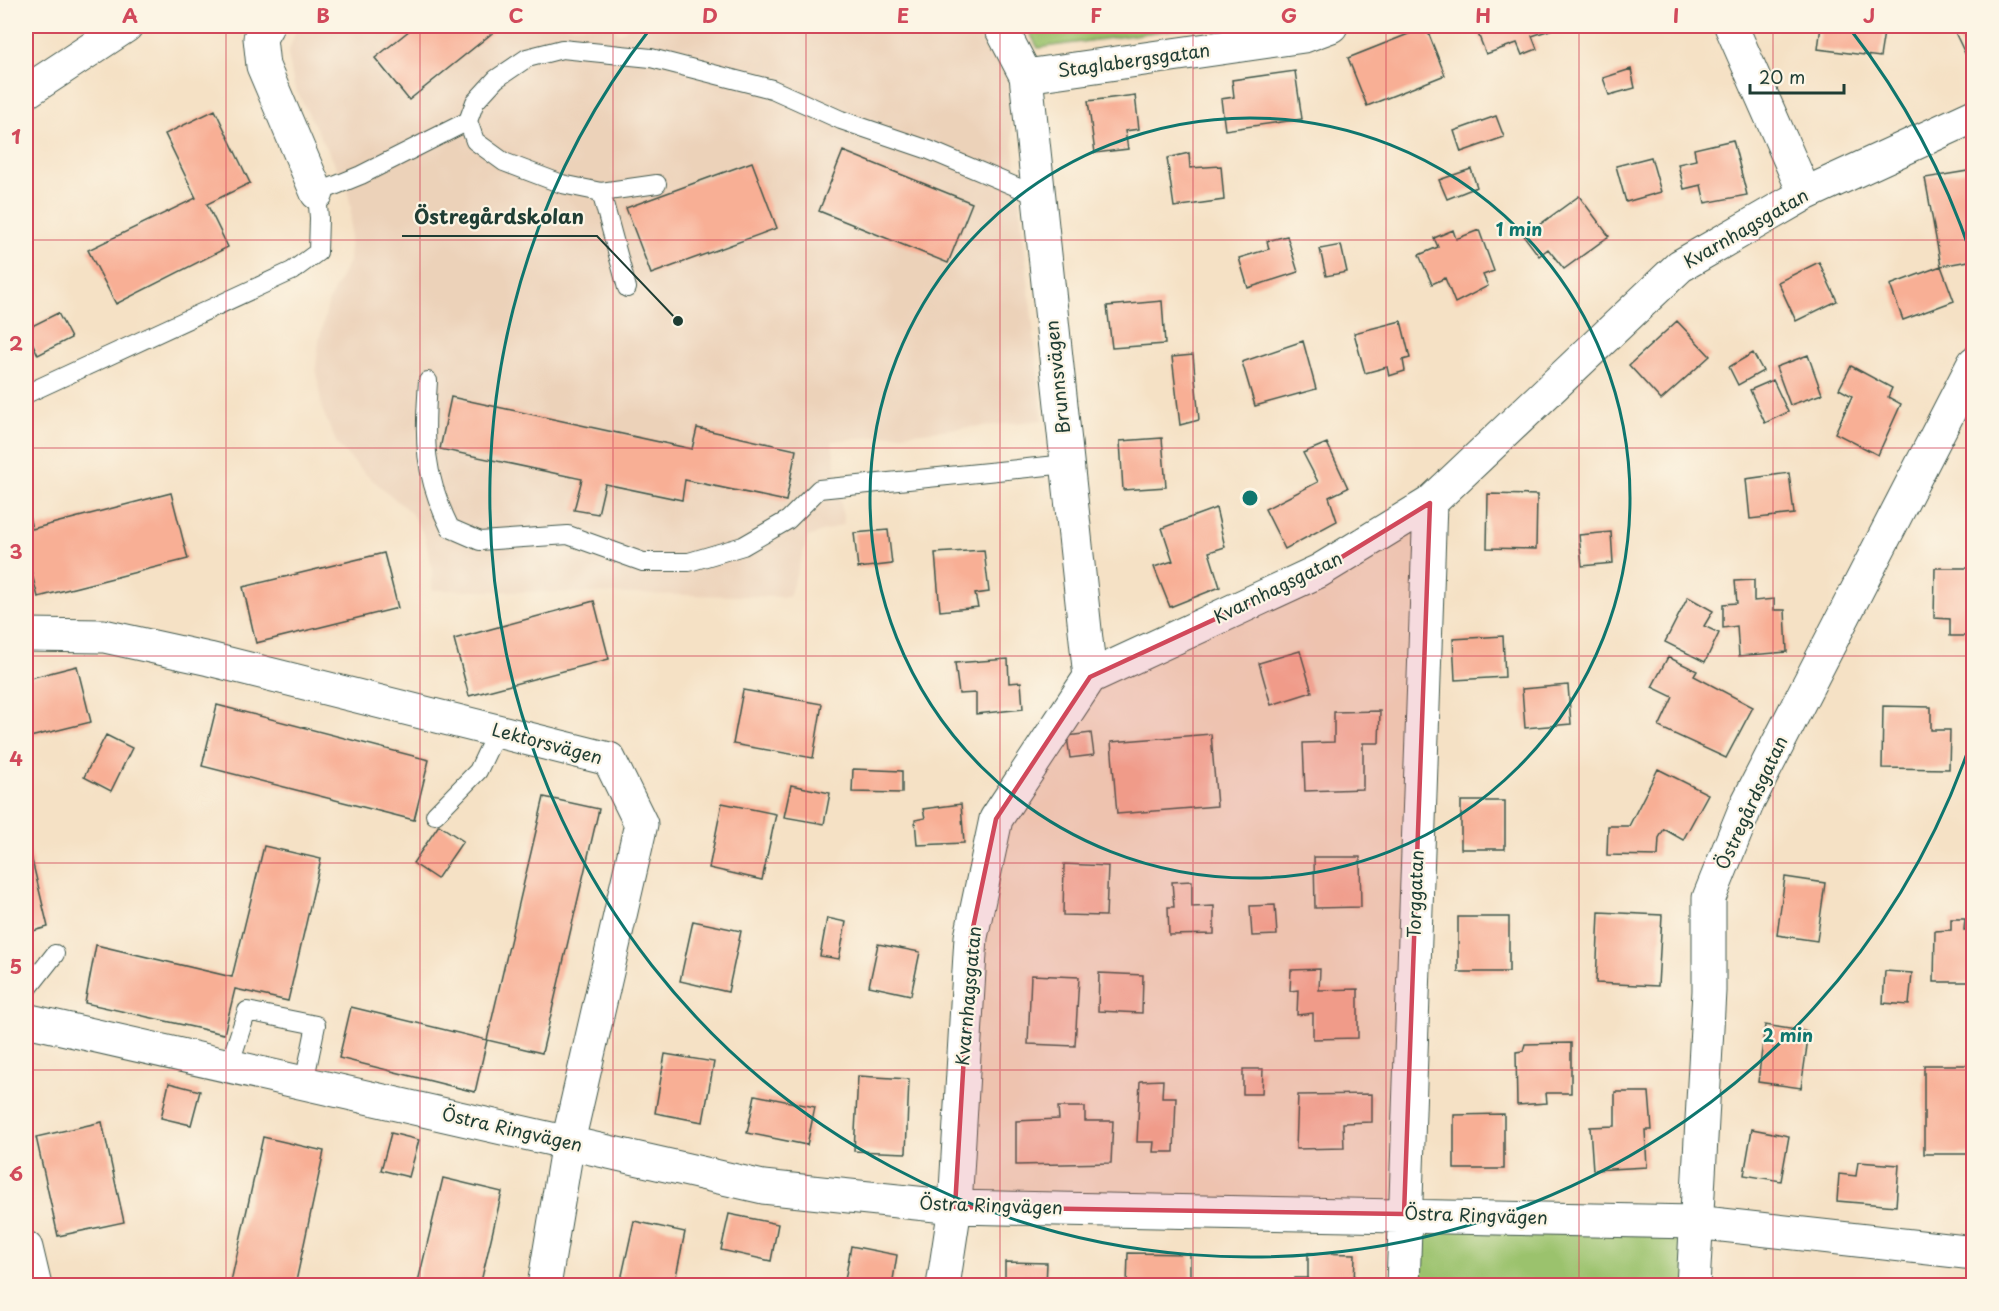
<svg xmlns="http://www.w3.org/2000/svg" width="1999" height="1311" viewBox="0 0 1999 1311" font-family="'Playpen Sans',sans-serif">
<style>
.built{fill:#ecd2b9}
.green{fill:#9bc26d;stroke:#5d8050;stroke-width:1.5}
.building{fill:#f8af95}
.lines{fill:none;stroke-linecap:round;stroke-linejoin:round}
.lane-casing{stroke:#3f564a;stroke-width:20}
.street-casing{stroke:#3f564a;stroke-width:35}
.secondary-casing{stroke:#3f564a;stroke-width:35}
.lane{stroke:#fff;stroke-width:18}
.street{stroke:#fff;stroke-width:33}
.secondary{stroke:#fff;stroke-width:33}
.marked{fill:#d1495b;fill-opacity:0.2;stroke:#d1495b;stroke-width:4.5;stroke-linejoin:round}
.grid{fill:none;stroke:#d1495b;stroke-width:1.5;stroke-opacity:0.55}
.ring{fill:none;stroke:#0f766e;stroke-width:3}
.labels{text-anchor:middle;stroke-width:4.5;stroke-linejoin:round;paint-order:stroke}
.street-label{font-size:18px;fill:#1f3d34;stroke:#fcf5e5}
.centre{fill:#0f766e;stroke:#fcf5e5;stroke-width:3}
.ring-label{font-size:18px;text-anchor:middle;font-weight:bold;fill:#0f766e;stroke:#fcf5e5;stroke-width:4.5;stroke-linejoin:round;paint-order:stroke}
.leader{fill:none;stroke:#1f3d34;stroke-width:2}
.callout-dot{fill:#1f3d34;stroke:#fcf5e5;stroke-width:2}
.callout-label{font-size:20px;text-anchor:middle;font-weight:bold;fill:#1f3d34;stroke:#fcf5e5;stroke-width:4.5;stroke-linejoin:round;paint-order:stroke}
.neatline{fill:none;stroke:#d1495b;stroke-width:2}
.grid-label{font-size:20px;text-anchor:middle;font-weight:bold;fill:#d1495b}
</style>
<rect width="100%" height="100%" fill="#fcf5e5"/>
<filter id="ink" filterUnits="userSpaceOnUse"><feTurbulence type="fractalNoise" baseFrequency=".0167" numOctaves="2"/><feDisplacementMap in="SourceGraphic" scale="12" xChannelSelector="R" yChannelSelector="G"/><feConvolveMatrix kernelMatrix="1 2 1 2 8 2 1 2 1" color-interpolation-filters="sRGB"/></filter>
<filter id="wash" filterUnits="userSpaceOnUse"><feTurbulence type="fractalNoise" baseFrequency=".008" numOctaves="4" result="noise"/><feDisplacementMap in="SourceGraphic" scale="24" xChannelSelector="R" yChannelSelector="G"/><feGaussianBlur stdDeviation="1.35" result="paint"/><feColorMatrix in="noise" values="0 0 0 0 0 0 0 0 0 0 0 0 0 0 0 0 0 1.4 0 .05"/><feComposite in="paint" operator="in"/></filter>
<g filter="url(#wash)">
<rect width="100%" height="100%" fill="#f5e1c5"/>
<path class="built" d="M297,26H611L619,34L630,26H991L1006,73L1043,420L832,441L844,524L808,537L789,597L432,590V567L425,537L412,514L360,469L337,444L322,409L316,367L319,341L329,300L349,261L351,208L347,187L294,86L288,54Z"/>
<path class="green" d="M1026,26H1199L1038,48Z
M1404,1214L1695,1222L1693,1285L1404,1286Z"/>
<g id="blocks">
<path class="building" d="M415,26H501L409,100L375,58Z
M1475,26H1556V28L1532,36L1537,49L1522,55L1517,43L1486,54Z
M1821,26H1885L1880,57L1818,49Z
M1952,26H1974V64L1971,66Z
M1426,27L1445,75L1367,106L1348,58Z
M1631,69L1635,88L1609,95L1603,78Z
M1295,71L1302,119L1225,130L1221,99L1234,97L1232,80Z
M1135,95L1139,129L1125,131L1128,149L1095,153L1088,101Z
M215,110L250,183L207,204L228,247L116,304L88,250L196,198L165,134Z
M1496,116L1504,137L1461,152L1454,131Z
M1733,140L1747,195L1705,203L1701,185L1684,189L1678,164L1696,160L1694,149Z
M843,151L972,203L948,263L819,211Z
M1189,153L1190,168L1221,166L1224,200L1174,207L1167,158Z
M1651,157L1661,192L1626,202L1616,166Z
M752,162L777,228L651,274L626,208Z
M1471,169L1477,187L1447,199L1439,180Z
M1974,170V260L1941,266L1925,178Z
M1579,196L1609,236L1564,269L1548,249L1539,256L1524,236Z
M1453,230L1456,239L1479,230L1494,271L1483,275L1488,286L1455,303L1445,278L1432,284L1419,255L1438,247L1434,238Z
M1287,236L1298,272L1248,288L1239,258L1269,249L1267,241Z
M1341,245L1347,272L1326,276L1320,249Z
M1819,262L1837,301L1796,321L1778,282Z
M1941,266L1954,301L1903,320L1890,285Z
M1162,301L1165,344L1112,348L1107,306Z
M58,313L71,338L38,355L26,329Z
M1401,321L1410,358L1403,360L1405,371L1389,376L1387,367L1365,373L1354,333Z
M1677,321L1710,356L1661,400L1629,365Z
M1303,341L1316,389L1255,406L1242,362Z
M1753,353L1763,371L1738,385L1729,367Z
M1193,355L1199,420L1180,425L1172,357Z
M1808,355L1822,394L1790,405L1776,367Z
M1851,366L1892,388L1888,397L1901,404L1878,455L1835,433L1852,396L1839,389Z
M1773,380L1788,412L1765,423L1750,390Z
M451,397L692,449L697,428L796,450L786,501L685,480L682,500L605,484L598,514L574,510L582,479L440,449Z
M1162,438L1166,487L1123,490L1120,441Z
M1327,443L1348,488L1329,497L1337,521L1285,549L1265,509L1318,482L1303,453Z
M1789,473L1794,514L1750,519L1746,479Z
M171,493L188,559L38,597L29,563H26V503L32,529Z
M1488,494L1537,495L1536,549L1487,548Z
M1216,508L1225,547L1209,552L1220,587L1170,607L1154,567L1173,561L1162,528Z
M888,530L892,564L858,568L854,533Z
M1611,532L1613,563L1582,566L1579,535Z
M984,550L989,592L975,594L978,607L940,611L935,553Z
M384,553L398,608L256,643L243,587Z
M1935,568H1974V636H1950V619L1934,618Z
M1754,580V601L1774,599V610H1785L1787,652L1739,656L1737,626L1723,628V604L1737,603L1735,581Z
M1688,597L1713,611L1704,626L1719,633L1705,662L1665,642Z
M594,601L609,659L469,696L454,639Z
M1503,636L1505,677L1455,680L1453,639Z
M1300,651L1312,692L1271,705L1259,663Z
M1668,657L1697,671L1694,676L1753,707L1726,758L1659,727L1673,697L1652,687Z
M1008,659L1009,683L1021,682L1023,709L976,714V693L959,694L955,663Z
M77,666L91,722L26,738V679Z
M1568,685L1571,724L1525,728L1522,689Z
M743,690L822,704L813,758L733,744Z
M217,705L429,760L414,820L202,766Z
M1883,706L1931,707V730H1950L1949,769L1882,768Z
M1380,711L1379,743H1363V789L1305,791L1303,743L1334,742V712Z
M1091,733L1094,755L1070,758L1067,736Z
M1211,734L1217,806L1117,814L1111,742Z
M106,735L132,748L111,791L84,777Z
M853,769L902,771V793L852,792Z
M1658,769L1708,794L1683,840L1664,829L1659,838L1658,856L1607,855L1608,826H1629Z
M791,785L830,793L824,824L784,817Z
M544,797L599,809L542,1053L487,1040Z
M1461,801H1505V849H1461Z
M722,803L776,814L762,880L709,868Z
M961,804L964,843L917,845L915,820L925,818L923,809Z
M439,825L463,841L437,879L413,863Z
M26,835L48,927L26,933Z
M264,846L321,859L288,1001L235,989L224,1034L85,1003L96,945L232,977Z
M1314,857H1360L1361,907L1315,908Z
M1064,864L1108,866L1106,916L1063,915Z
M1785,877L1825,883L1817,941L1777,935Z
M1192,881V907L1214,906V934L1169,935L1168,907H1174L1172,882Z
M1275,905L1277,935L1252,936L1250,906Z
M1599,912L1662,915L1658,986L1596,983Z
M1458,917H1509V972H1458Z
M827,918L846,922L839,959L820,956Z
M1951,919H1965L1964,930H1974V982H1934L1935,931L1951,930Z
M693,921L741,931L728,992L680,981Z
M878,944L920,952L911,995L869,986Z
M1320,969L1319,990L1358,989V1038L1313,1039V1013L1297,1015L1298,990L1290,991L1291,970Z
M1885,971L1912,973L1909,1005L1883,1003Z
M1099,973L1143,975L1142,1013L1098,1011Z
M1031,975L1079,977L1075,1046L1028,1044Z
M351,1007L487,1040L475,1092L339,1058Z
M1765,1025L1809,1032L1801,1088L1758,1082Z
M1571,1043V1093H1546L1547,1103L1517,1105L1516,1052L1523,1051L1525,1044Z
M665,1054L714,1062L703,1122L655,1113Z
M1924,1065H1974V1154H1924Z
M1243,1069H1263L1262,1094H1243Z
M858,1076L909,1079L906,1153L854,1151Z
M1163,1080L1162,1097H1176L1174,1152H1153L1154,1142H1137L1140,1081Z
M169,1083L200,1091L191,1125L161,1118Z
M1615,1092H1649L1652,1130H1645L1647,1167L1593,1170L1590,1127L1615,1126Z
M1372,1094V1122L1343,1123L1344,1148L1296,1149L1298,1095Z
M755,1095L815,1107L807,1145L747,1133Z
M1058,1107H1085V1121H1113L1111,1163L1016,1165V1121L1059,1119Z
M1504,1114V1169H1454V1115Z
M102,1122L124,1222L58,1236L36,1137Z
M1752,1129L1789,1136L1781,1181L1744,1175Z
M391,1133L419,1140L409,1177L381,1170Z
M263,1137L324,1151L295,1286H230Z
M1858,1162L1899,1165L1896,1206L1837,1201L1839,1174L1856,1176Z
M443,1178L502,1192L480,1286H417Z
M729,1214L778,1224L771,1261L721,1250Z
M634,1221L685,1232L674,1286H647L621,1280Z
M851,1246L897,1255L892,1286H844Z
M1128,1253L1190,1254V1286H1127Z
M1308,1253L1355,1254L1354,1286H1295V1278H1308Z
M1005,1262L1047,1263L1046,1286H992L993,1282H1005Z
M1784,1281L1829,1284V1286H1783Z"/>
</g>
</g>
<g filter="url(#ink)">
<use href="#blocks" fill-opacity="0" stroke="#3f564a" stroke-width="1.5"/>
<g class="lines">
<defs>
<path id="lane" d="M468,121L475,141L504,162L562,184L601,192L657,184
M601,192L627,288
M428,381C424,441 423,473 450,528L480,541L568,535L643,562H689L743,546L788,520L819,489L1067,464
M26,394L292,271L318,252L319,218L317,193L361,175L468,121L475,102L496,79L527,58L562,49L651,58L772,89L841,120L929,150L1038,196
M435,815L478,771L497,731
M26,991L55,954
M229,1066L247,1011L316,1025L304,1083"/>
<path id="street" d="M267,26L260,38L263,66L317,193
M1000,26L1026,76L1304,36L1331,26
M1731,26L1805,194
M1026,76L1090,677
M26,635L104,636L209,659L609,759L641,824L568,1142L544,1286
M26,1020L763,1187L955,1207L1695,1222L1974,1253
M26,1248L35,1286
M943,1286L955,1207L971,937L996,819L1090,677L1319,571L1430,503L1680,266L1805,194L1974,116
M1403,1286L1430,503
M1693,1286L1709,991V898L1747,804L1974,363"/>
<path id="secondary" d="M26,92L126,26"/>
</defs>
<use href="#lane" class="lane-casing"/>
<use href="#street" class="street-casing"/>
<use href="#secondary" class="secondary-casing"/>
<use href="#lane" class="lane"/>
<use href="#street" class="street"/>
<use href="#secondary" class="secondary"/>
</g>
</g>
<path class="marked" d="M1430,503L1404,1214L955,1207L971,937L996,819L1090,677L1319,571Z"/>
<path class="grid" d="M226,26V1286M420,26V1286M613,26V1286M806,26V1286M1000,26V1286M1193,26V1286M1386,26V1286M1579,26V1286M1773,26V1286M26,240H1974M26,448H1974M26,656H1974M26,863H1974M26,1070H1974"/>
<g class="ring">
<circle cx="1250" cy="498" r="380"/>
<path d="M1972 739A761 761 0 1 1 650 29M1850 29A761 761 0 0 1 1972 257"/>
</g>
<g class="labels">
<g class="street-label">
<text transform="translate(1134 61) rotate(-8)" y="6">Staglabergsgatan</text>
<text transform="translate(1746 229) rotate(-30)" y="6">Kvarnhagsgatan</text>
<text transform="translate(1058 377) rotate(-96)" y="6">Brunnsvägen</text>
<text transform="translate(1278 588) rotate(-26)" y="6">Kvarnhagsgatan</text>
<text transform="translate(547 744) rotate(15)" y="6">Lektorsvägen</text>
<text transform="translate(1752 803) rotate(-65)" y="6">Östregårdsgatan</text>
<text transform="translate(1416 894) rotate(-88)" y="6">Torggatan</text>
<text transform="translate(969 996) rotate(-85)" y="6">Kvarnhagsgatan</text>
<text transform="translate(512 1130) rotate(13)" y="6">Östra Ringvägen</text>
<text transform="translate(991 1206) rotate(2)" y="6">Östra Ringvägen</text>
<text transform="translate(1476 1216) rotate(2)" y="6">Östra Ringvägen</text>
</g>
</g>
<circle cx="1250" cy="498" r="9" class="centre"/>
<g class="ring-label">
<text x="1519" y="236">1 min</text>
<text x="1788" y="1042">2 min</text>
</g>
<path class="leader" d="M678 321L597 236H402"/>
<circle class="callout-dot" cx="678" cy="321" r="6"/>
<g class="callout-label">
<text x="499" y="224">Östregårdskolan</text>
</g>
<rect width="1999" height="1311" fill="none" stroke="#fcf5e5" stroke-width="66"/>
<path d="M1750 84v9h94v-9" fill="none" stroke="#1f3d34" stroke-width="3"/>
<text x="1759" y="84" font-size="18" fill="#1f3d34" stroke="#fcf5e5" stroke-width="4.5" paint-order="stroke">20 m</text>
<rect x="33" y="33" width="1933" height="1245" class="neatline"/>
<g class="grid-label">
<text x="130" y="23">A</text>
<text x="323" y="23">B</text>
<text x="516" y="23">C</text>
<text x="710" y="23">D</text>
<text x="903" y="23">E</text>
<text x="1096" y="23">F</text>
<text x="1289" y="23">G</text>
<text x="1483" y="23">H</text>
<text x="1676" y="23">I</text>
<text x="1869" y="23">J</text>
<text x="16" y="144">1</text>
<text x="16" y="351">2</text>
<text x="16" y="559">3</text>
<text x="16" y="766">4</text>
<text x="16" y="974">5</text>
<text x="16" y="1181">6</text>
</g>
</svg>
